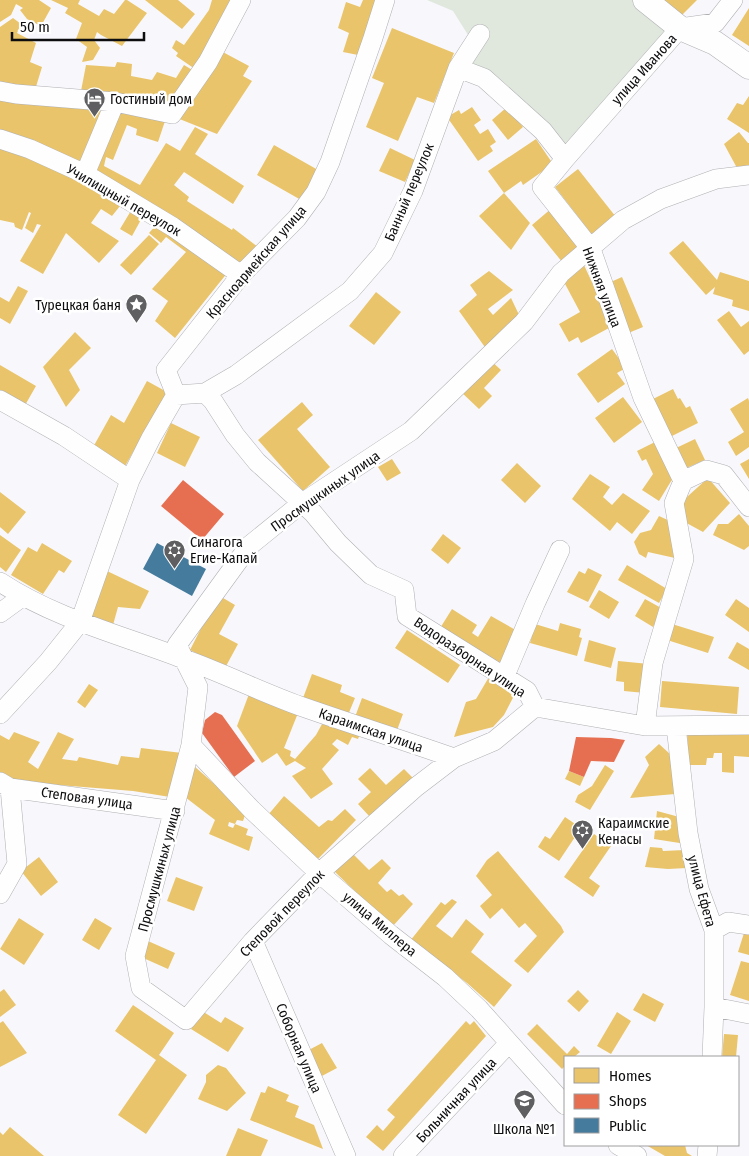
<svg xmlns="http://www.w3.org/2000/svg" width="749" height="1156" viewBox="0 0 749 1156" font-family="'Fira Sans Condensed',sans-serif">
<style>
.green{fill:#e0e8de}
.homes{fill:#e9c46a}
.shops{fill:#e76f51}
.public{fill:#457b9d}
.lines{fill:none;stroke-linecap:round;stroke-linejoin:round}
.minor-casing{stroke:#b0b0b3;stroke-width:20}
.tertiary-casing{stroke:#b0b0b3;stroke-width:25}
.minor{stroke:#fefeff;stroke-width:19}
.tertiary{stroke:#fefeff;stroke-width:24}
.labels{text-anchor:middle;stroke-width:5;stroke-linejoin:round;paint-order:stroke}
.street-label{font-size:14px;fill:#0d0d0f;stroke:#fff}
.poi-label{font-size:14px;fill:#0d0d0f;stroke:#fff;text-anchor:start}
</style>
<rect width="100%" height="100%" fill="#f8f8fc"/>
<path class="green" d="M427,0H642L677,28L567,152L460,63L473,43L453,11Z"/>
<path class="homes" d="M0,0H39L51,8L41,26L27,19L20,10L23,8L16,4L11,15L0,22Z
M51,0H80L78,4L99,16L104,9L114,14L125,0H127L147,13L122,46L101,35L97,32L94,40L100,48L93,60L82,62L87,47L76,39L82,23L65,13L68,8Z
M145,0H178L195,14L182,29Z
M212,0H235L195,69L176,56L178,53L172,48L176,40L184,45L209,10Z
M363,0H378L358,55L343,52L349,33L338,28L346,2L360,7Z
M656,0H697L677,20Z
M749,8V46L732,35Z
M13,18L21,24L17,33L36,43L30,62L42,67L35,90L0,86V27Z
M392,28L454,53L434,103L417,97L398,141L366,127L384,83L372,78Z
M219,50L249,66L243,76L252,81L217,134L177,118Z
M117,62L132,64L131,76L152,80L157,72L176,78L184,65L194,71L171,107L81,91L86,65L115,67Z
M0,95L109,105L83,169L0,136Z
M749,96V133L727,119L737,103L743,105Z
M117,106L166,118L158,142L136,135L137,129L127,125L113,160L106,157L104,166L140,185L166,143L180,151L195,127L208,134L195,154L244,186L233,204L184,172L174,185L189,197L187,201L232,230L233,228L262,250L242,269L90,173Z
M472,107L481,120L474,125L480,134L488,129L496,142L490,146L493,151L478,161L447,117L459,110L461,114Z
M507,107L523,127L508,140L492,120Z
M739,132L748,143H749V166L737,168L724,144Z
M536,139L553,164L523,185L521,181L504,193L488,171Z
M0,142L124,201L112,216L101,209L91,223L119,241L99,263L66,233L43,274L20,261L41,225L37,224L33,233L25,228L31,213L29,212L22,230L15,227L14,223L0,220Z
M274,145L318,170L301,200L257,175Z
M390,148L415,160L405,182L379,171Z
M578,169L616,217L593,236L555,187Z
M504,193L530,223L511,250L479,216Z
M552,208L584,246L563,263L532,225Z
M132,209L143,216L132,236L120,229Z
M158,223L228,272L175,338L155,321L168,301L152,289L186,252L166,237L161,243L149,233Z
M149,235L159,244L131,275L120,265Z
M683,241L717,280L720,272L749,281V311L732,306L733,300L713,294L715,287L706,295L669,253Z
M584,265L601,302L609,328L581,343L578,337L569,342L559,324L580,312L564,282Z
M489,271L513,290L488,309L493,315L511,298L521,319L487,350L459,311L477,295L470,285Z
M622,277L643,327L626,334L604,285Z
M18,286L28,291L10,324L0,318V297L9,302Z
M376,292L401,312L374,345L349,326Z
M729,311L741,327L749,321V351L744,355L717,320Z
M75,332L91,348L69,370L80,390L66,407L43,367Z
M612,349L626,368L617,373L625,384L598,403L577,374Z
M489,359L501,370L484,388L492,396L479,409L459,390Z
M0,365L36,386L24,407L0,394Z
M147,381L167,392L124,468L92,449L111,415L124,423Z
M673,389L678,399L680,398L686,408L690,406L698,423L668,438L649,401Z
M623,397L642,422L614,443L595,418Z
M748,398L749,401V447L736,456L728,442L744,432L730,409Z
M302,402L313,415L297,429L330,467L303,491L258,440Z
M171,423L200,437L185,467L157,453Z
M695,439L705,460L684,469L674,449Z
M655,442L673,478L659,501L642,490L653,474L646,459L642,461L637,451Z
M392,459L401,473L387,481L378,467Z
M749,459V479L740,464Z
M517,463L541,486L525,503L501,480Z
M590,474L610,487L603,497L612,505L623,493L650,511L632,534L617,522L610,531L572,499Z
M708,478L730,503L703,532L681,520L678,505Z
M0,492L26,512L8,534L0,527Z
M739,514L749,526V546L744,550L713,535L718,524H728Z
M659,516L672,522L675,558L648,552L646,558L639,554L634,542L640,533L651,530Z
M443,534L461,548L448,564L431,550Z
M0,535L21,550L6,572L0,567Z
M42,543L72,561L64,573L59,570L43,594L11,575L28,547L37,552Z
M627,565L667,589L659,603L618,580Z
M588,568L602,575L588,602L567,592L579,571L585,574Z
M107,571L149,591L140,609L118,607L113,625L91,616Z
M599,590L619,602L609,619L589,607Z
M218,595L235,605L219,634L238,644L225,668L190,650Z
M645,599L663,609L653,627L635,616Z
M736,599L749,608V632L725,615Z
M452,609L477,625L472,633L478,637L491,616L521,633L499,671L437,633Z
M560,623L581,629L579,637L582,638L577,656L530,643L535,624L558,631Z
M672,624L714,637L708,653L667,640Z
M407,630L460,665L448,683L395,648Z
M589,640L616,648L611,668L584,661Z
M737,642L749,649V670L728,658Z
M618,661L649,664L645,693L624,691V682L616,681Z
M312,674L342,685L340,692L355,698L348,715L303,698Z
M489,677L516,692L504,715L493,727L454,737L466,702L476,699Z
M662,681L739,687L737,714L660,707Z
M89,684L98,690L85,708L77,702Z
M249,694L298,713L284,748L291,751L290,756L295,759L316,735L322,724L360,734L358,739L352,737L348,745L337,739L332,744L339,750L322,769L333,784L311,799L292,776L306,768L295,761L286,766L277,753L262,763L237,726Z
M362,698L403,714L396,733L355,717Z
M14,732L40,742L28,762L38,769L58,732L74,739L62,759L77,761L79,757L118,765L121,756L139,758L141,748L182,753L170,797L133,791L9,781L0,774V735L9,740Z
M749,732V757L734,756V773L722,772V753H714L713,758H707L706,765H689L687,733Z
M659,744L670,754L675,794L630,798L649,765L645,757Z
M605,765L614,771L590,810L575,802L578,795L592,786Z
M194,766L237,804L245,815L243,821L237,820L235,824L229,822L228,826L233,828L235,824L248,829L246,835L253,837L249,851L209,834L215,820L185,797Z
M370,768L386,785L404,769L413,778L370,817L358,804L371,792L358,779Z
M569,771L584,777L580,786L565,779Z
M284,796L319,827L328,820L332,821L345,809L356,820L318,859L268,815Z
M657,811L683,818L686,844L654,839Z
M565,817L581,828L559,861L538,847L545,836L550,839Z
M594,834L611,846L589,878L600,886L593,897L564,877Z
M650,847L662,848L663,851L685,850L687,868L668,869L645,867Z
M498,851L561,926L564,932L528,973L514,961L537,936L525,923L519,928L502,908L490,919L480,906L492,895L476,876L487,860Z
M352,853L369,870L382,859L391,868L378,883L387,892L391,889L399,896L403,894L413,904L392,927L334,871Z
M39,857L58,882L41,896L21,871Z
M176,877L203,887L194,911L167,901Z
M452,899L457,902L436,926L452,938L466,919L484,934L471,952L512,985L494,1007L467,983L410,941L441,902L445,905Z
M19,918L44,934L24,965L0,949Z
M95,918L112,928L99,950L82,940Z
M744,933L749,934V955L738,952Z
M148,941L175,953L168,969L141,957Z
M741,961L749,963V1001L730,995Z
M4,989L16,1005L0,1017V992Z
M578,990L589,1001L579,1012L567,1001Z
M643,993L664,1004L655,1022L633,1010Z
M133,1005L174,1033L159,1055L187,1075L146,1134L118,1115L156,1060L115,1031Z
M202,1011L221,1023L225,1017L244,1028L228,1052L191,1029Z
M617,1012L631,1021L611,1054L597,1046Z
M3,1021L27,1053L0,1067V1023Z
M466,1021L470,1025L474,1021L486,1036L383,1151L366,1137L377,1125L383,1131L395,1117L387,1110Z
M537,1024L567,1054L574,1046L580,1052L574,1057H565V1066L562,1069L527,1034Z
M724,1034L738,1035L736,1057H722Z
M322,1043L337,1068L320,1077L305,1052Z
M218,1065L226,1068L246,1093L227,1111L198,1099L206,1082V1075Z
M268,1086L289,1095L286,1101L299,1106L295,1117L314,1125L323,1149L250,1120L261,1092L265,1093Z
M10,1127L44,1156H0V1132L3,1135Z
M238,1128L268,1140L261,1156H226Z
M646,1145H685L687,1153L692,1156H665Z"/>
<path class="shops" d="M183,480L224,514L202,540L161,506Z
M215,712L222,715L255,761L234,777L202,733L205,720Z
M576,737L611,738L625,740L614,762L591,761L584,777L569,771Z"/>
<path class="public" d="M157,543L206,569L192,596L143,569Z"/>
<g class="lines">
<defs>
<path id="minor" d="M458,68L484,78L543,131L565,159L542,187L591,249L643,398L683,481
M0,91L16,94L115,102L172,114L208,62L241,0
M0,139L30,149L85,174L173,227L241,275
M565,159L680,28L715,23L733,0
M85,174L115,102
M205,393L213,401L235,435L257,462L313,513L338,543L371,575L404,590L407,616L527,691L535,707
M176,395L205,393L236,375L350,291L383,253L413,191L458,68L480,34
M0,400L64,436L130,480
M683,481L706,470L724,475L749,507
M0,582C56,619 122,635 184,659C223,673 261,692 300,706C351,724 403,740 454,758L494,741L535,707L645,726L749,725
M0,613L22,597
M504,678L535,604L560,550
M0,714L48,662L80,622L130,480L151,438L176,395L166,370L241,275L297,218L316,192L330,162L373,38L385,0
M645,726L653,663L684,559L674,503L683,481
M676,726L688,833L699,889L714,930V1007L712,1057
M191,745L252,810L319,873L391,935L445,977L479,1009L565,1105
M454,758L416,787L319,873L253,941L186,1020L141,988L135,956L191,745L198,687L177,645L249,546L302,503L411,431L524,322L561,273L623,220L661,199L716,179L749,175
M0,782L10,788L175,811
M0,894L17,864L10,788
M714,930L728,922L749,925
M253,941L346,1156
M714,1007L749,1014
M618,1145L637,1156
M403,1156L509,1043
M707,1156L708,1145"/>
<path id="tertiary" d="M645,0L680,28L715,43L749,67"/>
</defs>
<use href="#minor" class="minor-casing"/>
<use href="#tertiary" class="tertiary-casing"/>
<use href="#minor" class="minor"/>
<use href="#tertiary" class="tertiary"/>
</g>
<defs>
<symbol id="hotel-pin" viewBox="-11 -11 22 30"><path d="M0 17L-7.5 6A9.5 9.5 0 1 1 7.5 6Z" fill="#5f5f62" stroke="#fff"/><path d="M-6-4.5h1.5V1H6V5H4.5V3h-9V5H-6ZM-4 0a1.8 1.8 0 1 1 3.6 0ZM.5 0V-2.5h3Q6-2.5 6 0Z" fill="#fff"/></symbol>
<symbol id="sight-pin" viewBox="-11 -11 22 30"><path d="M0 17L-7.5 6A9.5 9.5 0 1 1 7.5 6Z" fill="#5f5f62" stroke="#fff"/><path d="M0-6L1.8-2.2L6-1.7L2.9 1.2L3.7 5.4L0 3.3L-3.7 5.4L-2.9 1.2L-6-1.7L-1.8-2.2Z" fill="#fff"/></symbol>
<symbol id="synagogue-pin" viewBox="-11 -11 22 30"><path d="M0 17L-7.5 6A9.5 9.5 0 1 1 7.5 6Z" fill="#5f5f62" stroke="#fff"/><path d="M0-6.5L5.6 3.2H-5.6ZM0 6.5L5.6-3.2H-5.6Z" fill="#fff"/></symbol>
<symbol id="school-pin" viewBox="-11 -11 22 30"><path d="M0 17L-7.5 6A9.5 9.5 0 1 1 7.5 6Z" fill="#5f5f62" stroke="#fff"/><path d="M0-5L7-2L0 1L-7-2ZM-4 1L0 2.5L4 1V4Q0 6-4 4Z" fill="#fff"/></symbol>
</defs>
<g fill-rule="evenodd">
<use href="#hotel-pin" x="82" y="86" width="25" height="34"/>
<use href="#sight-pin" x="124" y="292" width="25" height="34"/>
<use href="#synagogue-pin" x="162" y="538" width="25" height="34"/>
<use href="#synagogue-pin" x="570" y="818" width="25" height="34"/>
<use href="#school-pin" x="512" y="1088" width="25" height="34"/>
</g>
<g class="labels">
<g class="street-label">
<text transform="translate(644 69) rotate(-48)" y="5">улица Иванова</text>
<text transform="translate(409 192) rotate(-67)" y="5">Банный переулок</text>
<text transform="translate(124 200) rotate(30)" y="5">Училищный переулок</text>
<text transform="translate(256 262) rotate(-49)" y="5">Красноармейская улица</text>
<text transform="translate(602 287) rotate(69)" y="5">Нижняя улица</text>
<text transform="translate(325 491) rotate(-35)" y="5">Просмушкиных улица</text>
<text transform="translate(470 657) rotate(34)" y="5">Водоразборная улица</text>
<text transform="translate(371 730) rotate(19)" y="5">Караимская улица</text>
<text transform="translate(87 798) rotate(8)" y="5">Степовая улица</text>
<text transform="translate(159 869) rotate(-75)" y="5">Просмушкиных улица</text>
<text transform="translate(702 891) rotate(75)" y="5">улица Ефета</text>
<text transform="translate(282 913) rotate(-46)" y="5">Степовой переулок</text>
<text transform="translate(380 924) rotate(40)" y="5">улица Миллера</text>
<text transform="translate(299 1048) rotate(67)" y="5">Соборная улица</text>
<text transform="translate(456 1100) rotate(-47)" y="5">Больничная улица</text>
</g>
<g class="poi-label">
<text x="110" y="104">Гостиный дом</text>
<text x="121" y="310" text-anchor="end">Турецкая баня</text>
<text x="190" y="547">Синагога<tspan x="190" dy="16">Егие-Капай</tspan></text>
<text x="598" y="828">Караимские<tspan x="598" dy="16">Кенасы</tspan></text>
<text x="524" y="1134" text-anchor="middle">Школа №1</text>
</g>
</g>
<rect x="564" y="1056" width="175" height="90" fill="#ffffff" stroke="#9e9e9f"/>
<rect x="574" y="1068" width="25" height="15" fill="#e9c46a" stroke="#9e9e9f"/>
<text x="609" y="1081" font-size="15" fill="#0d0d0f">Homes</text>
<rect x="574" y="1094" width="25" height="15" fill="#e76f51" stroke="#9e9e9f"/>
<text x="609" y="1106" font-size="15" fill="#0d0d0f">Shops</text>
<rect x="574" y="1118" width="25" height="15" fill="#457b9d" stroke="#9e9e9f"/>
<text x="609" y="1131" font-size="15" fill="#0d0d0f">Public</text>
<path d="M12 32v8h132v-8" fill="none" stroke="#0d0d0f" stroke-width="2.5"/>
<text x="20" y="32" font-size="15" fill="#0d0d0f" stroke="#ffffff" stroke-width="4" paint-order="stroke">50 m</text>
</svg>
